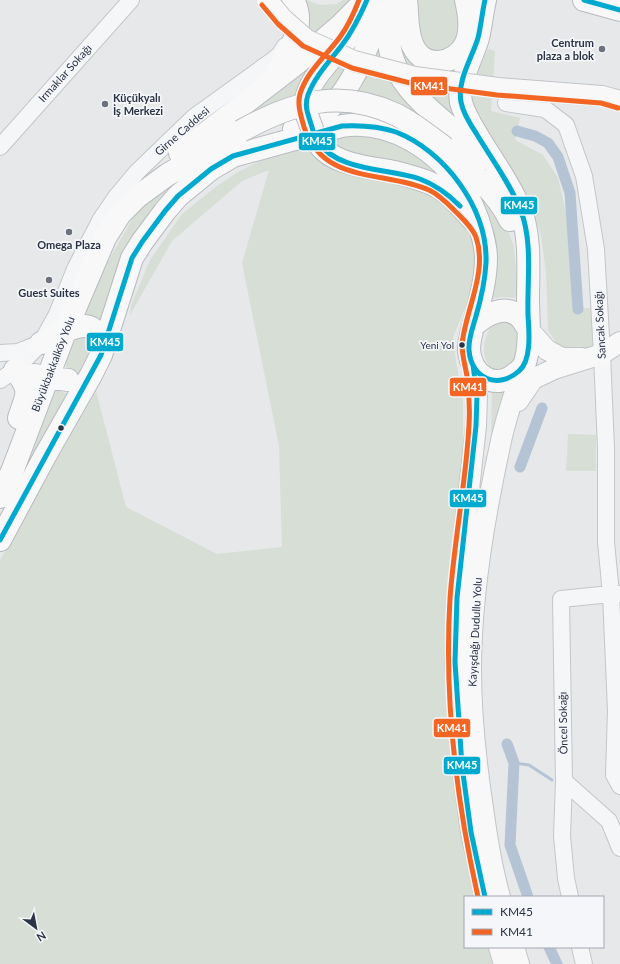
<svg xmlns="http://www.w3.org/2000/svg" width="620" height="964" viewBox="0 0 620 964" font-family="Lato,sans-serif">
<style>
.green{fill:#d6ded6}
.lines{fill:none;stroke-linecap:round;stroke-linejoin:round}
.stream{stroke:#b4c4d5;stroke-width:3}
.canal{stroke:#b4c4d5;stroke-width:11}
.minor-casing{stroke:#c4c6c8;stroke-width:18}
.major-casing{stroke:#c2c5c8;stroke-width:22}
.highway-casing{stroke:#b8bbbf;stroke-width:24}
.minor{stroke:#f5f6f7;stroke-width:16}
.major{stroke:#f8f8f8;stroke-width:20}
.highway{stroke:#f8f8f8;stroke-width:22}
.major-bridge-casing{stroke:#c2c5c8;stroke-width:22;stroke-linecap:butt}
.highway-bridge-casing{stroke:#b8bbbf;stroke-width:24;stroke-linecap:butt}
.major-bridge{stroke:#f8f8f8;stroke-width:20}
.highway-bridge{stroke:#f8f8f8;stroke-width:22}
.bus-1-casing{stroke:#f4f6f9;stroke-width:8}
.bus-2-casing{stroke:#f4f6f9;stroke-width:8}
.bus-1{stroke:#00a9ce;stroke-width:5}
.bus-2{stroke:#f26522;stroke-width:5}
.poi-dot{fill:#6c737f;stroke:#f4f6f9;stroke-width:1.5}
.bus-dot{fill:#2b3445;stroke:#f4f6f9;stroke-width:1.5}
.labels{text-anchor:middle;stroke-width:3.5;stroke-linejoin:round;paint-order:stroke}
.bus-label{font-size:10px;fill:#2b3445;stroke:#f4f6f9;text-anchor:end}
.poi-label{font-size:11px;font-weight:bold;fill:#2b3445;stroke:#f4f6f9}
.street-label{font-size:11px;fill:#2b3445;stroke:#f4f6f9}
.line-badge{stroke:#f4f6f9;stroke-width:1.5}
.badge-label{font-size:11px;text-anchor:middle;font-weight:bold;fill:#fff}
</style>
<rect width="100%" height="100%" fill="#e6e8ea"/>
<path class="green" d="M302,0H307L320,5L336,4L343,0H356L295,60Z
M411,0H459L463,32L440,58L420,48Z
M399,9L405,47L414,65L426,70L464,57L460,122L426,98L400,58Z
M367,23L339,88L317,111L321,84Z
M382,28L436,126L357,115L336,114Z
M339,40L297,120L280,126L274,105L236,120Z
M488,49L495,51L491,111L520,118L515,140L543,155L558,178L566,213L573,310L595,307L598,344L582,353L561,350L548,330L546,272L541,236L529,197L472,116L469,91Z
M347,136H380L411,149L445,183L332,146L329,138Z
M307,145L401,184L423,191L446,202L467,226L474,249V278L468,301L453,337L456,361L463,401V491L446,678L451,751L459,820L475,897H465V947H490L495,964H0V560L96,391L126,507L217,554L282,547L279,446L242,263L269,170L242,181L172,241L130,315L131,306L150,260L182,214L217,186L238,172L272,155Z
M469,176L505,223L514,246L518,298L502,297L492,299L497,265L496,244L492,223L481,204Z
M161,187L167,194L102,321L81,313L99,277L138,209Z
M500,317L519,327L517,361L507,369L495,371C476,358 484,329 500,317Z
M83,336L90,339L94,348L82,372L76,375L67,372C63,359 70,349 76,338Z
M54,385L63,392L69,394L3,521Z
M492,387H510L491,445Z
M568,434L596,435V471H566Z"/>
<g class="lines">
<path class="stream" d="M514,763L529,765L552,780"/>
<path class="canal" d="M517,131L535,136L548,143L558,157L570,193L578,309
M520,467L542,408
M507,744L514,763L510,845L528,897
M549,947L557,964"/>
<defs>
<path id="minor" d="M506,103L545,109L566,125L584,176L596,249L602,354L606,448V542L611,594L616,711H620
M0,147L131,0
M0,353L18,352L36,345
M0,380L15,370L41,343L57,314L75,269L101,219L116,197L137,172L194,117L273,60L280,54L285,46
M616,711L614,775L620,786
M564,781L609,821L620,848
M570,897L566,878L562,836L564,781L561,599L611,594H620
M580,947L584,964"/>
<path id="major" d="M529,330L547,350L562,358H582
M473,365L477,395L476,426L457,598L455,662L462,766L471,832L485,897
M518,401L533,379L554,369L602,354L620,342
M500,897C492,868 487,838 483,808C476,762 471,716 471,669C471,594 485,514 501,441C506,417 515,393 522,369
M499,947L504,964
M514,947L519,964"/>
<path id="highway" d="M393,0C391,14 388,28 389,42C392,77 420,102 445,123C457,135 470,147 483,159
M406,0C408,15 406,32 413,46C424,70 456,65 466,43C472,30 469,13 466,0
M584,0L620,10
M278,73C289,51 307,25 293,0
M307,115C299,85 331,62 346,40C352,33 356,24 361,16
M294,129C304,124 316,120 324,113C356,87 371,38 384,0
M315,137C326,165 369,167 394,172C406,175 418,178 430,183C446,189 460,205 472,219
M447,150C471,171 496,191 510,220
M180,153L297,63L341,25L366,0
M474,325C486,315 505,303 520,317C523,320 526,326 529,330
M41,343C66,331 101,306 101,355
M15,370C32,392 27,393 19,418
M34,375L68,380
M0,497L13,469L65,332L105,238L120,214L137,197L167,175L241,131
M0,540L45,456L91,375L101,355L132,258L142,242L165,211L178,196L195,182L211,169L233,156L342,126C391,118 440,151 465,192C471,200 474,211 478,220C482,233 486,245 486,258C486,278 481,297 476,316C473,327 469,338 469,350C471,375 494,391 515,374C521,370 525,366 526,359C531,340 528,319 528,300C528,272 531,238 521,211C511,186 494,163 480,140C473,128 464,115 461,102C457,84 473,56 478,38C481,26 482,13 485,0"/>
</defs>
<use href="#minor" class="minor-casing"/>
<use href="#major" class="major-casing"/>
<use href="#highway" class="highway-casing"/>
<use href="#minor" class="minor"/>
<use href="#major" class="major"/>
<use href="#highway" class="highway"/>
<defs>
<path id="major-bridge" d="M267,0L283,19L307,40L354,61L415,77L498,88L602,96L620,101"/>
<path id="highway-bridge" d="M307,115L315,137
M241,131C293,102 340,88 397,115C414,124 429,136 445,148"/>
</defs>
<use href="#major-bridge" class="major-bridge-casing"/>
<use href="#highway-bridge" class="highway-bridge-casing"/>
<use href="#major-bridge" class="major-bridge"/>
<use href="#highway-bridge" class="highway-bridge"/>
<defs>
<path id="bus-1" d="M367,0C360,16 353,31 342,45C330,61 315,76 308,95C304,106 308,114 311,124C313,130 314,136 317,141C338,172 388,168 420,179C436,185 448,194 460,206
M584,0L620,10
M473,365L477,395L476,426L457,598L455,662L462,766L471,832L485,897
M0,540L101,355L132,258L142,242L165,211L178,196L211,169L233,156L342,126C361,125 378,126 396,132C445,151 488,209 486,263C485,281 481,299 476,316C473,327 468,339 469,350C471,379 498,390 519,371C532,360 529,330 528,315C527,281 533,243 521,211C510,183 491,158 476,133C470,124 463,113 461,102C457,80 472,58 478,38C481,26 482,13 485,0"/>
<path id="bus-2" d="M359,0C354,13 348,26 340,37C326,56 307,71 300,94C297,105 301,116 304,127C323,185 384,170 429,190C440,195 449,205 457,213C464,220 472,227 476,237C488,272 466,308 462,344C462,355 465,365 467,376C469,392 470,409 469,425C466,483 454,541 450,599C444,699 456,799 478,897
M262,5L278,24L303,46L352,68L414,84L497,95L601,103L618,108"/>
</defs>
<use href="#bus-1" class="bus-1-casing"/>
<use href="#bus-2" class="bus-2-casing"/>
<use href="#bus-1" class="bus-1"/>
<use href="#bus-2" class="bus-2"/>
</g>
<g class="poi-dot">
<circle cx="602" cy="49" r="4"/>
<circle cx="105" cy="104" r="4"/>
<circle cx="69" cy="232" r="4"/>
<circle cx="49" cy="280" r="4"/>
</g>
<g class="bus-dot">
<circle cx="462" cy="345" r="3.5"/>
<circle cx="61" cy="428" r="3.5"/>
</g>
<g class="labels">
<g class="bus-label">
<text x="454" y="349">Yeni Yol</text>
</g>
<g class="poi-label">
<text x="594" y="47" text-anchor="end">Centrum<tspan x="594" dy="13">plaza a blok</tspan></text>
<text x="113" y="102" text-anchor="start">Küçükyalı<tspan x="113" dy="13">İş Merkezi</tspan></text>
<text x="69" y="249">Omega Plaza</text>
<text x="49" y="297">Guest Suites</text>
</g>
<g class="street-label">
<text transform="translate(65 73) rotate(-48)" y="4">Irmaklar Sokağı</text>
<text transform="translate(182 131) rotate(-41)" y="4">Girne Caddesi</text>
<text transform="translate(600 325) rotate(-93)" y="4">Sancak Sokağı</text>
<text transform="translate(53 364) rotate(-69)" y="4">Büyükbakkalköy Yolu</text>
<text transform="translate(475 632) rotate(-87)" y="4">Kayışdağı Dudullu Yolu</text>
<text transform="translate(563 723) rotate(-91)" y="4">Öncel Sokağı</text>
</g>
</g>
<g class="line-badge">
<rect x="410" y="76" width="38" height="20" rx="4" fill="#f26522"/>
<rect x="298" y="132" width="38" height="19" rx="4" fill="#00a9ce"/>
<rect x="500" y="196" width="38" height="19" rx="4" fill="#00a9ce"/>
<rect x="86" y="332" width="38" height="20" rx="4" fill="#00a9ce"/>
<rect x="449" y="377" width="38" height="20" rx="4" fill="#f26522"/>
<rect x="449" y="489" width="38" height="19" rx="4" fill="#00a9ce"/>
<rect x="433" y="718" width="38" height="20" rx="4" fill="#f26522"/>
<rect x="443" y="756" width="38" height="19" rx="4" fill="#00a9ce"/>
</g>
<g class="badge-label">
<text x="429" y="90">KM41</text>
<text x="317" y="145">KM45</text>
<text x="519" y="209">KM45</text>
<text x="105" y="346">KM45</text>
<text x="468" y="391">KM41</text>
<text x="468" y="502">KM45</text>
<text x="452" y="732">KM41</text>
<text x="462" y="769">KM45</text>
</g>
<rect x="464" y="896" width="140" height="52" fill="#f4f6f9" stroke="#a4a8b1"/>
<rect x="472" y="909" width="20" height="6" fill="#00a9ce" stroke="#a4a8b1"/>
<text x="500" y="916" font-size="12" fill="#2b3445">KM45</text>
<rect x="472" y="929" width="20" height="6" fill="#f26522" stroke="#a4a8b1"/>
<text x="500" y="936" font-size="12" fill="#2b3445">KM41</text>
<g transform="translate(36 928) rotate(148)" stroke="#f4f6f9" stroke-width="3" paint-order="stroke">
<path d="M0-3L7 15L0 10L-7 15Z" fill="#2b3445"/>
<text y="-6" font-size="11" font-weight="bold" text-anchor="middle" fill="#2b3445">N</text>
</g>
</svg>
